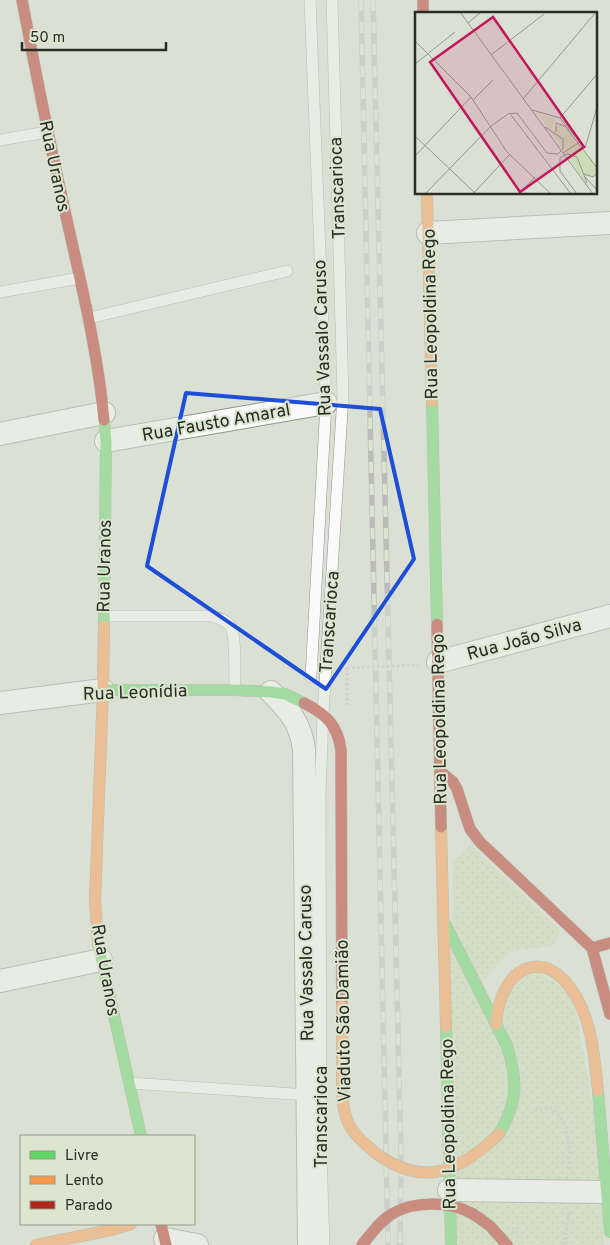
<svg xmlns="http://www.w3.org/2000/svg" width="610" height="1245" viewBox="0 0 610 1245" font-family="Overpass,sans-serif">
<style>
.park{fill:url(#park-dots)}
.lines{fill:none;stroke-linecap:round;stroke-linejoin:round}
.lane-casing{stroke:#91958c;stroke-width:12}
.street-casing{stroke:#91958c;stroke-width:24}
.fast-casing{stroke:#91958c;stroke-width:12}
.slow-casing{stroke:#91958c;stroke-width:12}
.jam-casing{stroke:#91958c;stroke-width:12}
.path{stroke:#bec1bc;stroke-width:3;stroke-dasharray:2.5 2.5;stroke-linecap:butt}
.lane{stroke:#f9faf9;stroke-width:11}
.street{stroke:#f9faf9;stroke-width:22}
.fast{stroke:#63d668;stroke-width:11}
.slow{stroke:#ff974d;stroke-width:11}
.jam{stroke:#b3261e;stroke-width:11}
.rail-casing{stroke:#bbbcba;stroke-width:5.5}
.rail{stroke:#dbe5cf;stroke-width:4;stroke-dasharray:11;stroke-linecap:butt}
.slow-bridge-casing{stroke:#91958c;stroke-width:12;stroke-linecap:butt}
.jam-bridge-casing{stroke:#91958c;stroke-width:12;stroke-linecap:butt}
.path-bridge{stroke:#bec1bc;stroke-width:3;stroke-dasharray:2.5 2.5;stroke-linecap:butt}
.slow-bridge{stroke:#ff974d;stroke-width:11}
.jam-bridge{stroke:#b3261e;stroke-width:11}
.marked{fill:none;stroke:#1d4ed8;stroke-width:4;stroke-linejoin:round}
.labels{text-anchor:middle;stroke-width:4;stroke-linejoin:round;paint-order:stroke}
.street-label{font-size:18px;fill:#292d24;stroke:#dbe5cf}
.inset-road{fill:none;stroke:#93988e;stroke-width:1}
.view{fill:#c2185b;fill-opacity:0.15;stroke:#c2185b;stroke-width:2.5}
.inset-edge{fill:none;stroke:#292d24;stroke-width:2.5}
</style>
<defs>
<pattern id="park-dots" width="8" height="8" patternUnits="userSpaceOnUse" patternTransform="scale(1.25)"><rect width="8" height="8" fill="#ccdcb6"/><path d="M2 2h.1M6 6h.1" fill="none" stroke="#afbd9c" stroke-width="1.8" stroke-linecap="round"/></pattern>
</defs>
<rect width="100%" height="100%" fill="#dae0d4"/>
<path class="park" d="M471,845L561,931L553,946L510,951L481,984L453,922V861Z
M443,919L496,1023L524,964L573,993L597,1131L604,1245H451Z"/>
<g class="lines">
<defs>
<path id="lane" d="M310,0L326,403L311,677
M0,140L47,132
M0,292L80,278
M89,318L287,271
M104,616H212C218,618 226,620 230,626C237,635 234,676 235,690
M129,1083L308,1095
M324,1245L321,1154L320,795L323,714L343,396L332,0"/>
<path id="street" d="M428,233L610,223
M0,434L104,413
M106,441L326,403
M438,662L610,616
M271,692C289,710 300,722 304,749L309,1245
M0,703L103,690
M0,981L101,960
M449,1190L607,1192
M165,1239L197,1245"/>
<path id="fast" d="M432,401L437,624
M104,626L106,441L104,420
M103,690H235L271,692L285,694L304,703
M446,925L507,1046C518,1082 518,1101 499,1134
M98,944L141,1136
M446,1027L451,1245
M598,1091L610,1232"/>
<path id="slow" d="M427,194L432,401
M441,827L446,1027
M98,944L95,901L103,690L104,626
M496,1024C500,967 545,942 577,998C592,1025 595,1061 598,1091
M36,1245L111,1230L131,1224"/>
<path id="jam" d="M22,0C34,64 47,129 61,193C77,268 97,343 104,420
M423,0V14
M437,624L441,827
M304,703C326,714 338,726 341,750L342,1006
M441,772L453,782L457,789L470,829L480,842L592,948L610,943
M592,948L610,1014
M161,1224L166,1245
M490,1226L507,1245"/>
</defs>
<use href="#lane" class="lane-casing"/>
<use href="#street" class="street-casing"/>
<use href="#fast" class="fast-casing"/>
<use href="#slow" class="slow-casing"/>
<use href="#jam" class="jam-casing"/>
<path class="path" d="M347,668V705
M535,1111C570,1096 569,1149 570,1171
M564,1245L569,1212"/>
<use href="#lane" class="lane"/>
<use href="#street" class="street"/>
<use href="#fast" class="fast"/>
<use href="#slow" class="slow"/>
<use href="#jam" class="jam"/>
<defs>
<path id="rail" d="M361,0L388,1245
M373,0L401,1156L400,1245"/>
</defs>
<use href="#rail" class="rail-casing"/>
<use href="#rail" class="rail"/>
<defs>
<path id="slow-bridge" d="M342,1006C342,1026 342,1047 342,1067C342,1085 341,1103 347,1120C352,1134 366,1145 377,1154C426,1189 461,1170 499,1134"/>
<path id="jam-bridge" d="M362,1245C371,1234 380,1221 392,1214C413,1201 448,1201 471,1213C477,1216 484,1222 490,1226"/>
</defs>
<use href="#slow-bridge" class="slow-bridge-casing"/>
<use href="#jam-bridge" class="jam-bridge-casing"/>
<path class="path-bridge" d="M347,668L418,665
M512,1228L520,1236"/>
<use href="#slow-bridge" class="slow-bridge"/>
<use href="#jam-bridge" class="jam-bridge"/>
</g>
<path d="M0 0H610V1245H0ZM186,393L380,409L414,559L326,689L147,566Z" fill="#dae0d4" fill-opacity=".55" fill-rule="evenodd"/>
<path class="marked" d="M186,393L380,409L414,559L326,689L147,566Z"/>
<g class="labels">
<g class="street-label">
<text transform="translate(55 166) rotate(78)" y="6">Rua Uranos</text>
<text transform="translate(337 188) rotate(-92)" y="6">Transcarioca</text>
<text transform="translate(430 314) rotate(-91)" y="6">Rua Leopoldina Rego</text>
<text transform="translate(322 338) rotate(-92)" y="6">Rua Vassalo Caruso</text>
<text transform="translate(216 422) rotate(-10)" y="6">Rua Fausto Amaral</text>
<text transform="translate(104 566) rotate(-89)" y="6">Rua Uranos</text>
<text transform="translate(329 622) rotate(-86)" y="6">Transcarioca</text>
<text transform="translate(524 639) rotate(-15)" y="6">Rua João Silva</text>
<text transform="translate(135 692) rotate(-2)" y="6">Rua Leonídia</text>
<text transform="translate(439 719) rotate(-91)" y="6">Rua Leopoldina Rego</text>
<text transform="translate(306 963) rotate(-91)" y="6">Rua Vassalo Caruso</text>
<text transform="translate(106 970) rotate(80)" y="6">Rua Uranos</text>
<text transform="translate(343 1021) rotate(-91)" y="6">Viaduto São Damião</text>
<text transform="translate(321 1117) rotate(-90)" y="6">Transcarioca</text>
<text transform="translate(448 1124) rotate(-91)" y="6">Rua Leopoldina Rego</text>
</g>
</g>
<g transform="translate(415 12)">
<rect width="182" height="182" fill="#dae0d4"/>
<path d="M125,104L141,106L136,118L140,120L139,116L147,111L182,155L180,164H171L172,173Z" fill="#ccdcb6"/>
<path class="inset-road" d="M45,0L178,182M53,11L66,0M0,29L56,85L92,140L136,182M76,43L129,2M0,52L40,20M108,87L181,0M58,88L78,68M117,98L145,106L183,61M96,103L156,182M145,106L160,124M76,114L93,102L102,101L132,141L143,142L148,137V127L130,115M141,120V111L150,114L183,157M0,124L61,182M170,136L183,92M148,141L165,130M0,144L56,85M169,162L178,165L183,160M170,165L183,179M10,182L76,114M58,182L95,142M104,182L120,165M162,182L145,159V146L152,142L162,145L172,171"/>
<path class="view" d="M78,5L169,135L105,180L15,50Z"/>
<rect width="182" height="182" class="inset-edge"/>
</g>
<rect x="20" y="1135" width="175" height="90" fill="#dbe5cf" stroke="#949b8b"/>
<rect x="30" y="1151" width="25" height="8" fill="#63d668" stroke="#949b8b"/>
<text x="65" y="1160" font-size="15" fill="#292d24">Livre</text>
<rect x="30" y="1176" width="25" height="8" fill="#ff974d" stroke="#949b8b"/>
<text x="65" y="1185" font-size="15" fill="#292d24">Lento</text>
<rect x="30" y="1201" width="25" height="8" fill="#b3261e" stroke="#949b8b"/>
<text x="65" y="1210" font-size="15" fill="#292d24">Parado</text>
<path d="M22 42v8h144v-8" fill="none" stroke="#292d24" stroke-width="2.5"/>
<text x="30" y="42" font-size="15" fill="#292d24" stroke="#dbe5cf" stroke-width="4" paint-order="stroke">50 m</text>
</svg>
